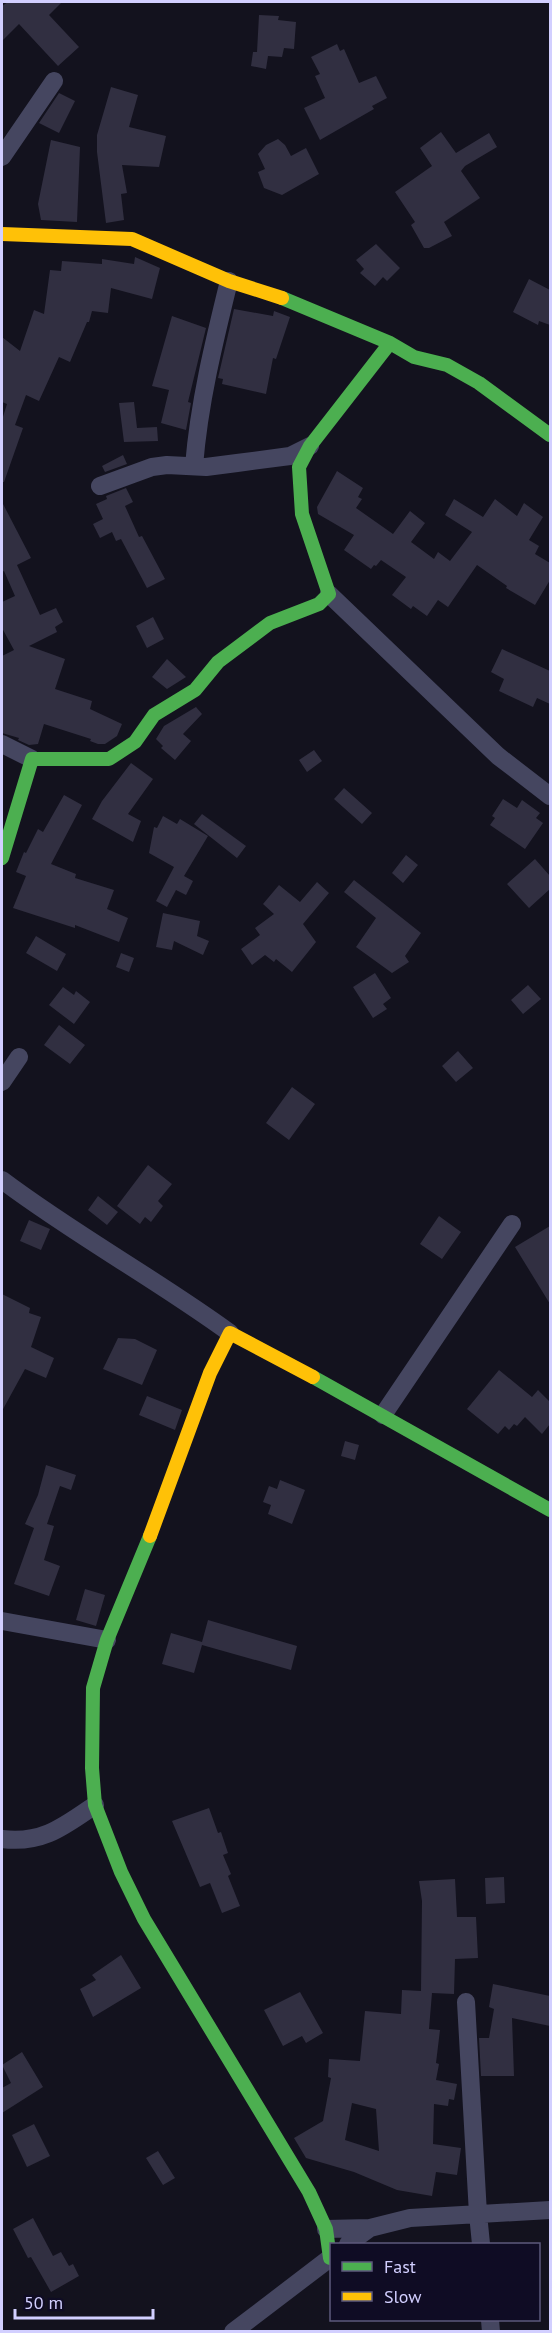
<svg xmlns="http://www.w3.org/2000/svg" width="552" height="2333" viewBox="0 0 552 2333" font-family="'PT Sans',sans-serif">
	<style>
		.building { fill: #312f41; fill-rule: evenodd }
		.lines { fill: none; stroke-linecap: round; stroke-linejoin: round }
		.street { stroke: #454660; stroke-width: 18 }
		.fast { stroke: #4caf50; stroke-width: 14 }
		.slow { stroke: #ffc107; stroke-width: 14 }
	</style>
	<rect width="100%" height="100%" fill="#13121e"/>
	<path class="building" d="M8,2H62L49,15L79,47L58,66L19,24L2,41V6Z
		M259,15L279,16L278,20L296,22L294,49L284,48L282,57L268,56L266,69L251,66L253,52H257Z
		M337,44L340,51L344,49L359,83L376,76L387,98L372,106L374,109L320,140L304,108L325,98L315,76L320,74L311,57Z
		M111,87L138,95L129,127L166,136L159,167L122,165L127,193L121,194L124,220L106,223L97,152V135Z
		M59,93L75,101L59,133L39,123Z
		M441,132L456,153L489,133L497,147L465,166L461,171L480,198L444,222L452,236L429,248H424L411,225L415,222L395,192L432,166L420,148Z
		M278,139L285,145L291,156L306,148L319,174L282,195L264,188L258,172L265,169L258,154L266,145Z
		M51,140L80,147L77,222L41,220L38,204Z
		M376,244L400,268L387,281L383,277L375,286L360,273L364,269L356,260Z
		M135,257L160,268L152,299L111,288L108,313L92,311L89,322H87L70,362L59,357L39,401L26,395L15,425L23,428L4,482H2V420L7,404L2,402V337L20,351L34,310L44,314L50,270L61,271L62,261L102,264V259L134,264Z
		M529,279L550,290V325L539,321L538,325L513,312Z
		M234,309L273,316L274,311L290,317L276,359L273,358L266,394L222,384L223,379L218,378Z
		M172,316L206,328L188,402L191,403L186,430L161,423L169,390L152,386Z
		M134,402L137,428L157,427L158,441L124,442L119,403Z
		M123,455L127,464L105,472L102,466Z
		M337,471L363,488L358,497L362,499L356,508L393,534L410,511L425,523L411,542L434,559L438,552L450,561L472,532L445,515L454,499L483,517L495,499L517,516L524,503L543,517L529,540L539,546L535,554L550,563V580L535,605L506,588L507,586L477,565L448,607L438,600L427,616L413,606L411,609L392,595L406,577L381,560L376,566L374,565L371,569L344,550L354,535L318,514L317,507Z
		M126,488L133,502L125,506L139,537L142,536L165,579L147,588L121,539L116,541L112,532L100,538L93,524L103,519L96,504L107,499L106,496Z
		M2,502L31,558L17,565L40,615L56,608L63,622L55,627L57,632L29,646L65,659L55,689L92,701L90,709L122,724L117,736L105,744H98L90,741L91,739L44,724L38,744L29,745L18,740L19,738L2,733V656L14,650L2,628V602L15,596L4,571L2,572Z
		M153,617L164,639L147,648L136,626Z
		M502,649L550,671V704L537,698L533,707L499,691L504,679L491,672Z
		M167,659L186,677L167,689L152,677Z
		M196,707L202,714L183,734L191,741L175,760L161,748L163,746L156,739L164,726Z
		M314,750L322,761L307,772L299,760Z
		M131,763L153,779L128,814L141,821L133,842L92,819L102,801Z
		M344,788L372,813L362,824L334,799Z
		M64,795L82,805L51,864L76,874L75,878L114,890L107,909L128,918L119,942L75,925V928L13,908L26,876L16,872L24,852L26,853L38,829L43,832Z
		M503,799L517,808L522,800L540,813L536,818L543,823L525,849L490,825L495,818L492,816Z
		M202,814L246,846L237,858L194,824Z
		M163,816L177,824L180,819L208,836L184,876L193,881L186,895L176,890L167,907L156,901L174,867L149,853L154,827L157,828Z
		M406,855L418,865L403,883L392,873Z
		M535,859L550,876V889L529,908L507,884Z
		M354,880L421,933L405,956L409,962L392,973L356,947L376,918L344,892Z
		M317,882L329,893L303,924L316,942L292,972L276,959L274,962L265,955L252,965L241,949L260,935L255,928L274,914L263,904L279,885L300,902Z
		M163,913L200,921L197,936L209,941L203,955L174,941L172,950L156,947Z
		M36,936L66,954L57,971L26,953Z
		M121,953L134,958L129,972L116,967Z
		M375,973L391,998L383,1004L387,1009L373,1018L353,987Z
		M528,985L541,999L523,1014L511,1000Z
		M63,987L74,995L76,991L90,1002L74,1024L49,1005Z
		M59,1025L85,1045L70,1064L44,1045Z
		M458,1051L473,1068L456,1082L442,1066Z
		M292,1087L315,1104L289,1140L266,1123Z
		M148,1165L172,1184L158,1201L163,1206L151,1222L145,1217L140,1224L117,1206Z
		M98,1196L118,1212L107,1225L88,1210Z
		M439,1216L461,1232L442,1259L420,1244Z
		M29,1220L50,1229L41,1250L20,1241Z
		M550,1226V1304L515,1247Z
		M2,1294L30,1308L29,1313L41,1317L31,1347L54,1358L46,1378L25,1369L2,1411Z
		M118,1338L135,1339L157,1350L142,1385L103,1369Z
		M499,1370L532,1397L538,1390L550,1402V1424L542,1434L525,1417L517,1426L514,1424L509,1430L505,1426L498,1434L467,1409Z
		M147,1396L182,1410L175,1430L139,1415Z
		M345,1441L359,1445L355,1460L341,1456Z
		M46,1465L76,1475L71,1490L60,1486L47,1524L54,1526L44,1560L60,1566L49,1596L14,1584L34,1528L25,1524L38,1495Z
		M280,1480L305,1490L292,1524L268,1514L271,1505L263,1502L269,1486L277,1489Z
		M85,1589L105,1595L96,1626L76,1620Z
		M208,1620L297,1646L291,1670L202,1645L194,1673L162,1664L171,1633L202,1642Z
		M209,1808L218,1833L221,1832L228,1853L223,1855L231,1874L228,1876L240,1906L222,1913L210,1883L200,1887L172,1821Z
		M504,1877L505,1903L486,1904L485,1878Z
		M455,1879L457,1917H476L478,1958L455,1959L454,1994L432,1993L429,2029L440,2030L436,2063L439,2064L436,2080L457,2084L454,2100L449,2099L448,2106L434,2104L433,2144L461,2148L457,2175L436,2172L432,2196L397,2190L354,2172L306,2158L294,2138L323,2121L331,2078L328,2077L329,2059L360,2061L365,2011L401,2014L402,1990L421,1991L422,1901L419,1881ZM352,2103L376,2109L379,2151L345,2140Z
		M121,1955L141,1988L93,2017L80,1989L96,1980L92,1975Z
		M493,1984L550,1996V2026L512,2018L514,2076H481L479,2038H489L494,2009L489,2007Z
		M300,1992L323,2033L306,2043L302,2036L283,2046L264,2010Z
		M22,2052L43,2087L2,2113V2088L11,2083L2,2065Z
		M34,2124L50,2156L27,2167L12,2135Z
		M158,2151L175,2178L163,2185L146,2158Z
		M33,2218L53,2256L61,2252L69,2266L73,2264L79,2276L51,2292L31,2257L28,2258L13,2229Z"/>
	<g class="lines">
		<path class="street" d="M2,157L54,81
			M194,466C199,403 214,342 229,281
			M100,486L152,467L167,465L206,467L237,463L290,456L310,446
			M329,594L498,756L550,796
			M2,744L32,759
			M2,1082L19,1057
			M2,1180C75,1235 156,1279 230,1333
			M383,1415L512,1224
			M2,1621L107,1640
			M2,1839C42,1844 63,1827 95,1805
			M466,2002L478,2214L481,2244
			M326,2229L370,2228
			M348,2244L370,2228L410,2218L550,2210
			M490,2320L491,2332
			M233,2332L330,2258"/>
		<path class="fast" d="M282,298L390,343L414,357L447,365L479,383L550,435
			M2,858L32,759H109L135,742L154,715L195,690L218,662L270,623L319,604L329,594L302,514L299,467L310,446L390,343
			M313,1377L550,1510
			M150,1536L107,1640L93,1688L92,1768L95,1805L121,1872L144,1919L309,2192L326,2229L330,2258"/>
		<path class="slow" d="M2,234L132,239L229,281L282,298
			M150,1536L210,1373L230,1333L313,1377"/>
	</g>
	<rect width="552" height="2333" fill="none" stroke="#d2cfff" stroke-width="6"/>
	<rect x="330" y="2243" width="210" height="78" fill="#0f0c24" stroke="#5d5a7c" stroke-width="1.5"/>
	<rect x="342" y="2262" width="30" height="9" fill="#4caf50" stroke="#5d5a7c" stroke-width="1.5"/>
	<text x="384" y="2273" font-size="18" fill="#d2cfff">Fast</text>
	<rect x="342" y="2292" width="30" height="9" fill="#ffc107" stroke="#5d5a7c" stroke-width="1.5"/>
	<text x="384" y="2303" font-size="18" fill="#d2cfff">Slow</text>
	<path d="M15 2309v9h138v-9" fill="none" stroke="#d2cfff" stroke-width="3"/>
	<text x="24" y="2309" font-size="18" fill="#d2cfff" stroke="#0f0c24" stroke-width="4.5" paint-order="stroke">50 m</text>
</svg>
